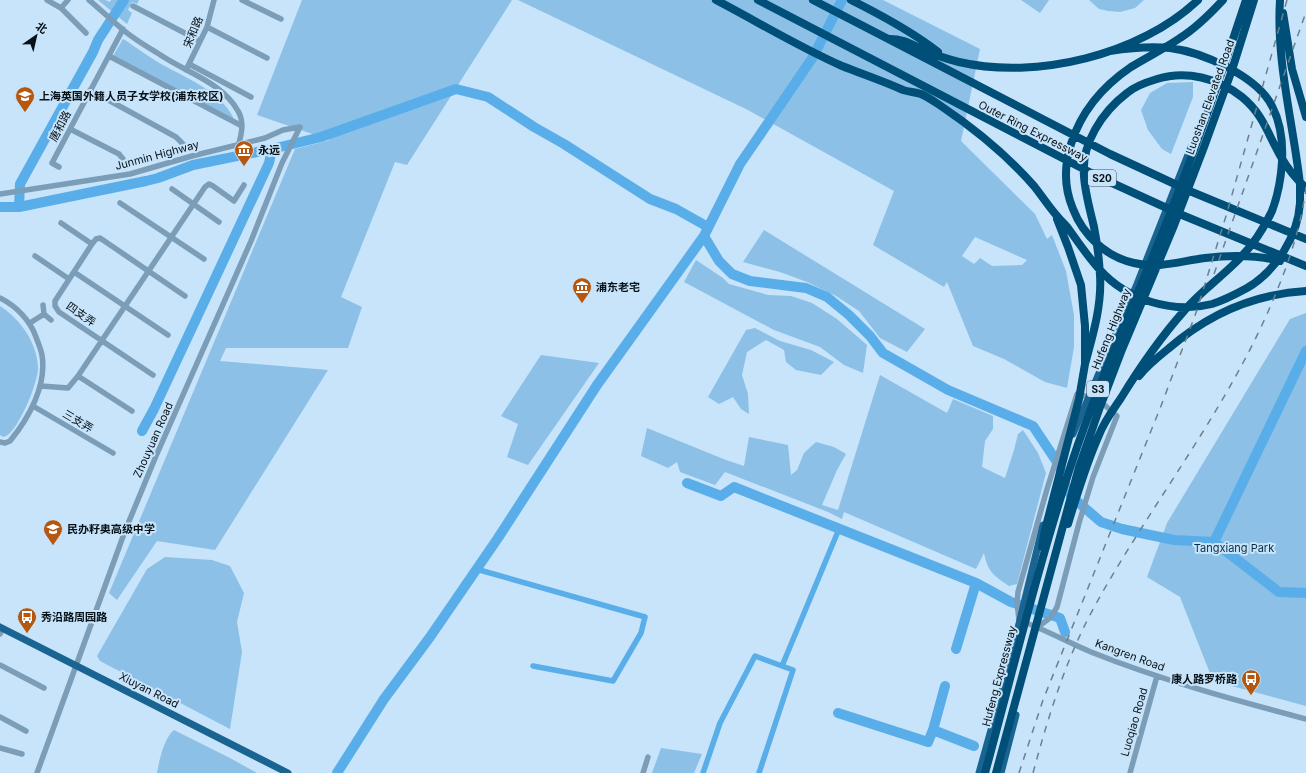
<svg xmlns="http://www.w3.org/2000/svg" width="1306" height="773" viewBox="0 0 1306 773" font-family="Inter,'Noto Sans SC',sans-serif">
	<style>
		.green { fill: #8cc0e7; fill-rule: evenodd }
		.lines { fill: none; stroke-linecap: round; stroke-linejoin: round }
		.canal { stroke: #59aee9; stroke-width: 5.5 }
		.river { stroke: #59aee9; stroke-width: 10 }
		.minor { stroke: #7b9db7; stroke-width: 5.5 }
		.major { stroke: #1a6492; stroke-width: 7 }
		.highway { stroke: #004f78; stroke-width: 8 }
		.rail { stroke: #6c808f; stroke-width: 1.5; stroke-dasharray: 7 7; stroke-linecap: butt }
		.labels { text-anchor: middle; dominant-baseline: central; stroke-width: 4; stroke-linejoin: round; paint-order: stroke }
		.shield { fill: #c7e4fa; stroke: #41505c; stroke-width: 1 }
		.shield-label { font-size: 10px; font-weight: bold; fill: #071118 }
		.street-label { font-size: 11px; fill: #071118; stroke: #c7e4fa }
		.poi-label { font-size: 11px; font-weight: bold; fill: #071118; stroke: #c7e4fa; text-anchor: start }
		.park-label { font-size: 11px; fill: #082e46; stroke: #c7e4fa }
	</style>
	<rect width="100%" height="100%" fill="#c7e4fa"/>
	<path class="green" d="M98,0H105L110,2L111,0H139L137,4L132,2L128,10L132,13L127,24Z
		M302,0H512L407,165L395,162L341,297L362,307L348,348H226L220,361L328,370L215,550L157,541L117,600L109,593L295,149L330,140L257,115Z
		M518,0H883L980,49L961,141L1035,214L1047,239L1052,235L1066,271L1074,315V347L1067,388L1045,382L1004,359L973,346L947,282L944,287L873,245L894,191L748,110ZM975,237L1027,260L1022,265L992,266L980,258L974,264L962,256Z
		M1021,0H1049L1040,13Z
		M1089,0H1144L1135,8L1120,12L1108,11L1099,9Z
		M123,39L125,40C135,47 145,54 156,61C182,77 220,89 234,119L113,56Z
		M1193,82V97L1171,154L1162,149L1148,130L1141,110L1150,93L1167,83Z
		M764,230L925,329L907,352L880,338L859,311L836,296L807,282L780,272L743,262Z
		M696,260L723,278L729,284L768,295L791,296L812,303L837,319L867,345L863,373L844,365L820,347L774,330L684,282Z
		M0,306C20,319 37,342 38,367C39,381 18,431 6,436C3,438 2,436 0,435Z
		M1306,313V706L1213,681L1180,597L1147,577L1167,523L1290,319Z
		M755,328L780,341L811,350L834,362L821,375L796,370L786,362L784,350L766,340L747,352L742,375L748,394L749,414L741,409L733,397L719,404L708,397L746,330Z
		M541,355L599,363L528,465L507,457L518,424L501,416Z
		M880,375L947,413L953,399L993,416V429L985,441L982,467L1005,478L1014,450L1018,434L1023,430L1038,453L1046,473L1017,584L1009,586C993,575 988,572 984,553L976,569L844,512L842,519L828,512L725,472L715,485L680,472L677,462L668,468L641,456L647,428L726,460L744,466L749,437L788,445L791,475L797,470L804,453L816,442L834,447L846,454L837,470L822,505L838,510Z
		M165,557L212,560L230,566L244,593L237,622L242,652L230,729L100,661L97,656L147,569Z
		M174,730L230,758L257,773H157C159,761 164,738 174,730Z
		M661,748L702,754L694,773H652Z"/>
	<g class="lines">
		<path class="canal" d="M476,569L645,617L641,633L613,681L533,666
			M703,773L720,723L755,656L782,666L839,529
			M759,773L793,670L782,666"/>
		<path class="river" d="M0,207H19L146,181L158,178L193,165L272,149L321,137L456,89L488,97L534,127L564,144L650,199L676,209L708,227
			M19,207L20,184L93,52L98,40L124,0
			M704,236L719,261L732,274L750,281L806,288L827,297L849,315L870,336L883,353L948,390L1033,426L1059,465L1066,487L1072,497L1101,522L1122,529L1174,540L1214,542L1279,592L1306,593
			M142,431L154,409L269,163L272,149
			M687,483L721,496L734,487L976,583L1011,602L1060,618L1065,632
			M1214,542L1306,351
			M956,649L976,583
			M838,713L928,742L933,730L974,746
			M933,730L945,686
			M337,773L384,699L430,637L498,538L597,385L704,236L740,164L813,57L842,0"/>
		<path class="minor" d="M47,0L61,8L86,33
			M89,0C100,9 110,19 121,28C132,38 146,46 159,54C185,72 222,82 238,111C244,121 242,132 239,143
			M242,0L281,19
			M133,6L200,41
			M61,8L68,0
			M207,27L267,58
			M109,56L242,126
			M189,64L251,97
			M186,70L207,27L214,0
			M90,90L176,137L184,145
			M70,129L119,154L123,159
			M59,167L52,163L123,29
			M172,189L219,222
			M0,194L130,174L192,156L265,138L283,130L300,127
			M120,203L204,259
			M61,223L92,244
			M35,256L69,279
			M74,272L168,335
			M0,298C16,306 30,320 36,337C38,343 41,349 42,355C47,385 29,418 10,441L5,443L0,442
			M43,305L44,314L51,320
			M30,323L44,314
			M153,375L59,312L55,306V301L92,244L96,239L100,238L185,296
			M78,376L132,411
			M41,386L68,388L78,376L205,187L209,184L213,186L234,201L244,185
			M1092,398L1077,394L1047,489L1018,592L1017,603L1019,620C1044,629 1067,642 1091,652C1161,680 1234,700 1306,719
			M33,406L113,453
			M1038,627L1051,617L1057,607L1079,523L1093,477L1117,416L1100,401
			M0,634L3,628
			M0,665L44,688
			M0,717L26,731
			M0,748L22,754
			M37,773L125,531L156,456L251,241L282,163L300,127
			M643,773L648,757
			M1130,773L1157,676"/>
		<path class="major" d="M1073,434L1137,284L1191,147
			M0,627L288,773
			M979,773L1008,669L1043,525
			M1001,773L1016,715"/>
		<path class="highway" d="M716,0C758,22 799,47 842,66C862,74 883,81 903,90C909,92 915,92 921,94C928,97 935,102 941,106C975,129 1007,155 1034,186C1042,196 1049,207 1057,216C1060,220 1064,223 1068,228C1078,242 1088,257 1100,270C1127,300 1173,314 1212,304C1225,300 1236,294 1247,288C1276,271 1298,236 1300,203C1300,196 1300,190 1300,184C1293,122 1276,62 1280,0
			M758,0L1099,177L1182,215L1306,266
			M813,0L1110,154L1192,192L1306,239
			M851,0C879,14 914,33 938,52
			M1223,0C1210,14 1196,28 1180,38C1164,49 1147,57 1131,67C1103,86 1081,112 1071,144C1064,166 1064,188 1073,209C1083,235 1106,257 1134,263C1158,269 1181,261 1205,258C1230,255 1256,255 1280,261
			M1283,13L1292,69L1306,117
			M890,39C904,39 912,45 924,50C935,55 947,59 959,62C1036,80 1140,55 1198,0
			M1085,364C1093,335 1102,305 1100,275C1099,258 1097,242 1094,227C1090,210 1085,193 1084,176C1081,144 1102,112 1127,93C1135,86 1147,82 1157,79C1186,70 1218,78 1242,97C1264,115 1268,135 1281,157C1288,169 1296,179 1306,188
			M1139,376C1147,366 1158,357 1168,349C1207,315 1254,294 1306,291
			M1068,524C1077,494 1086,464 1099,435C1104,422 1113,410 1121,398C1140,367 1160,338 1184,311C1200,292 1218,280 1235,263C1251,248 1263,230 1272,211C1278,195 1281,178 1282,162C1283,143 1281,123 1272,106C1257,76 1202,52 1170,48C1150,46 1129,48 1110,51
			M1042,547L1045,530L1079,399L1085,364V326L1081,285L1068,247L1057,219
			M985,773C1013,670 1038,566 1071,465C1098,383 1134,304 1166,224C1195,150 1221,76 1246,0
			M996,773L1079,467L1100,407L1121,352L1173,228L1204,147L1232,70L1254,0"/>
		<path class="rail" d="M1214,274L1306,12
			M1019,773L1043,700L1161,406L1197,310L1226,216L1287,0
			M1033,773C1049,714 1067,655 1097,602C1155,498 1231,404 1276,293C1290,259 1302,223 1306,186"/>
	</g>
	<defs>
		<symbol id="school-pin" viewBox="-11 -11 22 30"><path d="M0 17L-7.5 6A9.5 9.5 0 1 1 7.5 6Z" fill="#b6570f" stroke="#c7e4fa"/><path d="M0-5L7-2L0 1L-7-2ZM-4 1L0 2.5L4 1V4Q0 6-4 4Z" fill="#fff"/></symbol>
		<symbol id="museum-pin" viewBox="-11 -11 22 30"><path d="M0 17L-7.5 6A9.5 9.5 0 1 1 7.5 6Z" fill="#b6570f" stroke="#c7e4fa"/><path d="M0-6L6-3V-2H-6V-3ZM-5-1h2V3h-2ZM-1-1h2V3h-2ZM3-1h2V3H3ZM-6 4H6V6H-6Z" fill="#fff"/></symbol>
		<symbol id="bus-pin" viewBox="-11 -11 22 30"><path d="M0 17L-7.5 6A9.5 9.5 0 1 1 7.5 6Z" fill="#b6570f" stroke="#c7e4fa"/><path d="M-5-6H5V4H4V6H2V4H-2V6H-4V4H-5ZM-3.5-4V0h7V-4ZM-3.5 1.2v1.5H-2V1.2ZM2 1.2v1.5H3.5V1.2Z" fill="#fff"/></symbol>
	</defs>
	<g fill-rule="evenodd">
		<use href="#school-pin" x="14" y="85" width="22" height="30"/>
		<use href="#museum-pin" x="233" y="139" width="22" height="30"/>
		<use href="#museum-pin" x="571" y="276" width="22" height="30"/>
		<use href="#school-pin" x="42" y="518" width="22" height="30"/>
		<use href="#bus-pin" x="16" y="606" width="22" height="30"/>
		<use href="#bus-pin" x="1240" y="668" width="22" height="30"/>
	</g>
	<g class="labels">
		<g class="shield">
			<rect x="1088" y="170" width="28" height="16" rx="3"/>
			<rect x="1087" y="381" width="22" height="16" rx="3"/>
		</g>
		<g class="shield-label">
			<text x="1102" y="178">S20</text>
			<text x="1098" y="389">S3</text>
		</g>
		<g class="street-label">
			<text transform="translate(193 32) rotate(-67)">宋和路</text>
			<text transform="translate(1210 97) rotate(-70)">Luoshan Elevated Road</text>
			<text transform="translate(60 126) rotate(-62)">唐和路</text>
			<text transform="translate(1033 131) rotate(27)">Outer Ring Expressway</text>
			<text transform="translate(157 155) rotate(-15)">Junmin Highway</text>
			<text transform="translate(81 314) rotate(35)">四支弄</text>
			<text transform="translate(1111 329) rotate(-68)">Hufeng Highway</text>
			<text transform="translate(78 421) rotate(31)">三支弄</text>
			<text transform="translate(153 440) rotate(-66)">Zhouyuan Road</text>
			<text transform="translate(1130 655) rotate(20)">Kangren Road</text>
			<text transform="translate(999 676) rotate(-75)">Hufeng Expressway</text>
			<text transform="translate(149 690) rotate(27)">Xiuyan Road</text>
			<text transform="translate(1134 722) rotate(-74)">Luoqiao Road</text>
		</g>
		<g class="poi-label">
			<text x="39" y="96">上海英国外籍人员子女学校(浦东校区)</text>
			<text x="258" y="150">永远</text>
			<text x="596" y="287">浦东老宅</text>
			<text x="67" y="529">民办籽奥高级中学</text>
			<text x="41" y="617">秀沿路周园路</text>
			<text x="1237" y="679" text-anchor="end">康人路罗桥路</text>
		</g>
		<g class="park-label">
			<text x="1234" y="548">Tangxiang Park</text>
		</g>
	</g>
	<g transform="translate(36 36) rotate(34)" stroke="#c7e4fa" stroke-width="3" paint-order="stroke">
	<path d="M0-3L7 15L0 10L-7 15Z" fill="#071118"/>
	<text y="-6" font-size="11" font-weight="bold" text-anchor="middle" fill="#071118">北</text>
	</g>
</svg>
